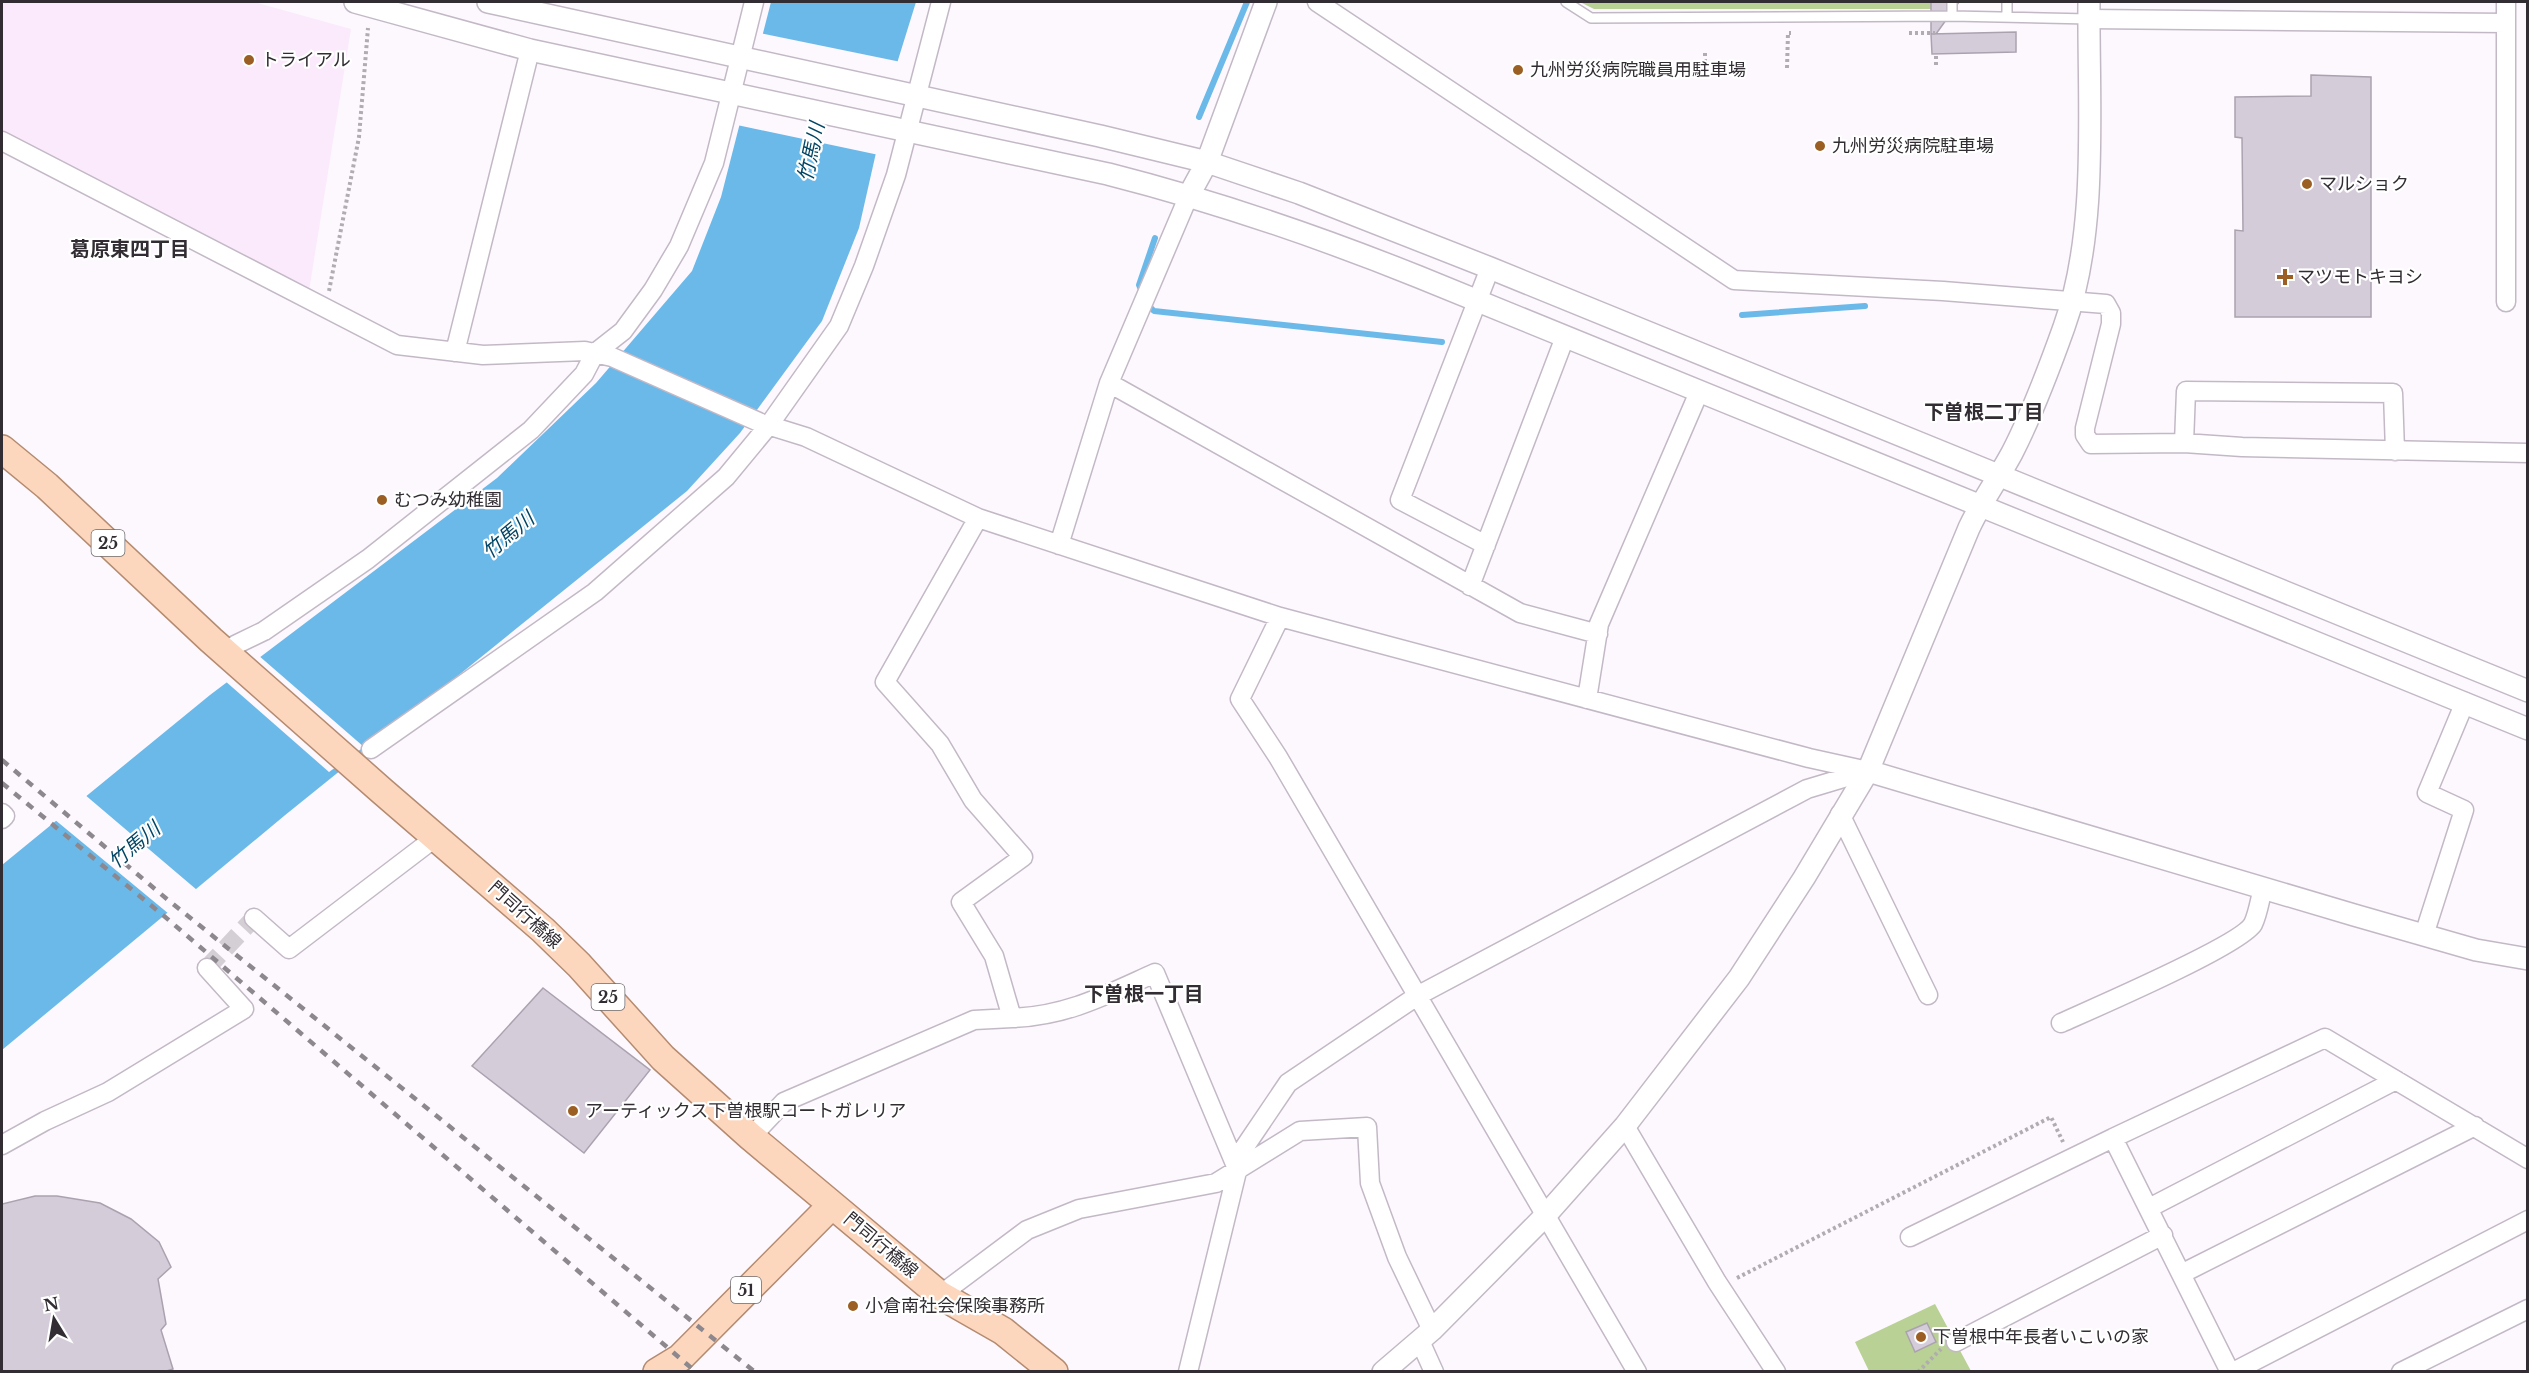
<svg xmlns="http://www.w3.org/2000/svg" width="2529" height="1373" viewBox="0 0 2529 1373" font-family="'Libre Baskerville','Noto Sans JP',serif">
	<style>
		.commercial { fill: #fbeafb }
		.green { fill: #b9d194 }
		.water { fill: #6bb9e9 }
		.pier { fill: #fdf8fe }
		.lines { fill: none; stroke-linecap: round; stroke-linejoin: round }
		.stream { stroke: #6bb9e9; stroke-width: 6 }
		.building { fill: #d5ccda; stroke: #aba2b0; stroke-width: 1.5 }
		.minor-tunnel { stroke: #d4cfd5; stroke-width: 18; stroke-dasharray: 18 9; stroke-linecap: butt }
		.service-casing { stroke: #c3b9c6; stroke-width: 12 }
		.minor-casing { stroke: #c3b9c6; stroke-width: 21 }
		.tertiary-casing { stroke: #c3b9c6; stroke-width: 24 }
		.primary-casing { stroke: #b48b70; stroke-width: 30 }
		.path { stroke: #b0acb1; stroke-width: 4; stroke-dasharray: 3 3; stroke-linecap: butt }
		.service { stroke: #fff; stroke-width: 9 }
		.minor { stroke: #fff; stroke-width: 18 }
		.tertiary { stroke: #fff; stroke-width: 21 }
		.primary { stroke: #fcd7be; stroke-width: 27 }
		.rail { stroke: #8c888d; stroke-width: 4.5; stroke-dasharray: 8 8; stroke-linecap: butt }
		.poi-dot { fill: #9c5f23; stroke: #fff; stroke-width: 2 }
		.labels { text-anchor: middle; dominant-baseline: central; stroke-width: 4.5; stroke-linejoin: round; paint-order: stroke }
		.shield { fill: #fff; stroke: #6f6c70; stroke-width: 1.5 }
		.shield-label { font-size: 16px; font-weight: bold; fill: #312d32 }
		.poi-label { font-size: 18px; fill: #312d32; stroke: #fff; text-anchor: start }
		.street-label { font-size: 18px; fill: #312d32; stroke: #fff }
		.water-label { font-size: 20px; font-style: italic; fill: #024564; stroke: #fff }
		.neighbourhood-label { font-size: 20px; font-weight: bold; fill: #312d32; stroke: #fff }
	</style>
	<rect width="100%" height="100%" fill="#fdf8fe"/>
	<path class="commercial" d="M2,2H254L351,29L309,291L2,132Z"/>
	<path class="green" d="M1580,2H1931V9H1594Z
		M1935,1304L1971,1371H1869L1855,1342Z"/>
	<path class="water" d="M771,2H916L894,73L859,228L822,321L740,433L687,491L284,816L2,1050V865L210,695L497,478L596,383L692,271L721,197Z"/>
	<path class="pier" d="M760,33L901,62L879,155L737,125Z
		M258,655L364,747L329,772L224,680Z
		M84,794L197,890L169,914L54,819Z"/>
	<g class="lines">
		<path class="stream" d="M1199,117L1247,2
			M1155,238L1139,285L1148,305L1154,311L1442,342
			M1742,315L1865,306"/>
	</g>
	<path class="building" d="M1931,2H1959L1936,34H1931Z
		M2016,32V52L1932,54L1931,34Z
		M2311,75L2371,77V317H2235V230L2243,231L2242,138L2235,137V97L2311,96Z
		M543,988L650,1070L584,1153L472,1066Z
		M35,1196H57L100,1203L131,1219L159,1242L171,1267L158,1279L166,1324L161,1330L173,1369L163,1372H2V1204Z
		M1927,1323L1936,1342L1915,1352L1906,1332Z"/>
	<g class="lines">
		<path class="minor-tunnel" d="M207,968L254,918"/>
		<defs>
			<path id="service" d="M1566,2L1591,18L1952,16L2089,19
				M1952,16V2
				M2007,16V2"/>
			<path id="minor" d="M1317,2L1734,280L1943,291L2106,304L2111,313V324L2085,428V435L2091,444L2184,443L2242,447L2528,453
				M2089,19L2506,23
				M2,141L397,345L483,355L585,351L612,357L761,423L806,437L978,518L1280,617L1809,758L1868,771
				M2506,302V2
				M455,352L530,50
				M1109,383L1520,613L1598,634
				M2184,443L2186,391L2393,393L2395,451
				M1059,545L1109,383L1189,195
				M1486,545L1400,500L1490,268
				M1470,586L1565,337
				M1280,617L1240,699L1278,757L1637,1372
				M235,645L264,631L368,559L531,430L584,374L595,353L623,331L653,290L679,246L714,163L754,2
				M1587,699L1599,624L1699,392
				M371,749L595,592L726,477L769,425L839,326L864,266L896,175L941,2
				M2,813L5,816L2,819
				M1840,814L1928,995
				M254,918L289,949L436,837
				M2424,935L2464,810L2427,793L2465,702
				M1012,1018C1067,1016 1106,995 1155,973L1238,1171
				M2061,1023C2092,1009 2241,945 2253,924C2258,914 2260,899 2263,888
				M1625,1126L1717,1282L1776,1372
				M751,1137L784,1102L974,1020L1012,1018L994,956L961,902L1023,857L973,800L940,744L885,682L978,518
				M2,1145L45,1121L108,1092L244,1009L207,968
				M2149,1208L2396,1080
				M1910,1237L2113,1138
				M2183,1273L2475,1126
				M940,1295L1027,1230L1079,1209L1216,1183L1300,1131L1367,1127L1370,1183L1397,1257L1432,1330
				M1420,1341L1434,1372
				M1956,1342L2163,1235
				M1188,1372L1242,1151L1288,1083L1417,996L1807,789L1867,771
				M2230,1372L2113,1138L2325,1038L2528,1159
				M2233,1372L2528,1220
				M2401,1372L2528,1309"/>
			<path id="tertiary" d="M355,2L530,50L1108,174C1214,201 1317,236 1419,277L2528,729
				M488,2L1100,136L1207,162L1299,193L1490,268L2528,691
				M1189,195L1207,162L1266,2
				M1868,771L2354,915L2476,950L2528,959
				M1383,1372L1432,1330L1545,1216L1625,1126L1739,978L1804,878L1868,771L1969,528C1981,502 1998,479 2012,453C2032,414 2049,369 2064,327C2099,230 2088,104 2089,2"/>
			<path id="primary" d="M2,449L47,486L211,640L382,791L543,930L579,965L663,1058L751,1137L940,1295L1003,1331L1054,1372
				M657,1372L680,1358L832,1205"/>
		</defs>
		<use href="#service" class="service-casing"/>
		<use href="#minor" class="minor-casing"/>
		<use href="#tertiary" class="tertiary-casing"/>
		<use href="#primary" class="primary-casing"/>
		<path class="path" d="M1909,33H1935
			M1936,56V68
			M1705,68V53
			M1787,68L1788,33H1791
			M329,291L359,137L368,28
			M1737,1278L2051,1117L2063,1142
			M1918,1372L1941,1349"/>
		<use href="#service" class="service"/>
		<use href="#minor" class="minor"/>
		<use href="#tertiary" class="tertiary"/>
		<use href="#primary" class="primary"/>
		<path class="rail" d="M2,760L168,900L755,1372
			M2,783L164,916L696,1372"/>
	</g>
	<g class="poi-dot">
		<circle cx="249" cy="60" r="6"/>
		<circle cx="1518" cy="70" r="6"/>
		<circle cx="1820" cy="146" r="6"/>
		<circle cx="2307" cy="184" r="6"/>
		<path d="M2282 268h6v6h6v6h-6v6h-6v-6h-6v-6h6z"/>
		<circle cx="382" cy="500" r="6"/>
		<circle cx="573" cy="1111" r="6"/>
		<circle cx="853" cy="1306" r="6"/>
		<circle cx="1921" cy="1337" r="6"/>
	</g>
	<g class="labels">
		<g class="shield">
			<rect x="91.5" y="530" width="33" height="26" rx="4.5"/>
			<rect x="591.5" y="984" width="33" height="26" rx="4.5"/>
			<rect x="731" y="1277" width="30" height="26" rx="4.5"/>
		</g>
		<g class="shield-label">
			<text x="108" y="543">25</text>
			<text x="608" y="997">25</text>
			<text x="746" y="1290">51</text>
		</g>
		<g class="poi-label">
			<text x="261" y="60">トライアル</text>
			<text x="1530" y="70">九州労災病院職員用駐車場</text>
			<text x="1832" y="146">九州労災病院駐車場</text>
			<text x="2319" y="184">マルショク</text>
			<text x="2297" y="277">マツモトキヨシ</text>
			<text x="394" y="500">むつみ幼稚園</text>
			<text x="585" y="1111">アーティックス下曽根駅コートガレリア</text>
			<text x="865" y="1306">小倉南社会保険事務所</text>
			<text x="1933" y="1337">下曽根中年長者いこいの家</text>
		</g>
		<g class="street-label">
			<text transform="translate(525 915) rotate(42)">門司行橋線</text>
			<text transform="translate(881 1245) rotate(40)">門司行橋線</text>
		</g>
		<g class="water-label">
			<text transform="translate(811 152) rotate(-78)">竹馬川</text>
			<text transform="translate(508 535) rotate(-40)">竹馬川</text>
			<text transform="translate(134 845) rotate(-40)">竹馬川</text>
		</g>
		<g class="neighbourhood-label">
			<text x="130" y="249">葛原東四丁目</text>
			<text x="1984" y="412">下曽根二丁目</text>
			<text x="1144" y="994">下曽根一丁目</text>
		</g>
	</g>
	<rect width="2529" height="1373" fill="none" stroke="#312d32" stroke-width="6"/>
	<g transform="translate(54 1319) rotate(349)" stroke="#ffffff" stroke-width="4.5" paint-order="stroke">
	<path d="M0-4.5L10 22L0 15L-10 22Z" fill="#312d32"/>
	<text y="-9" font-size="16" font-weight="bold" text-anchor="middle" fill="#312d32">N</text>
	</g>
</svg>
